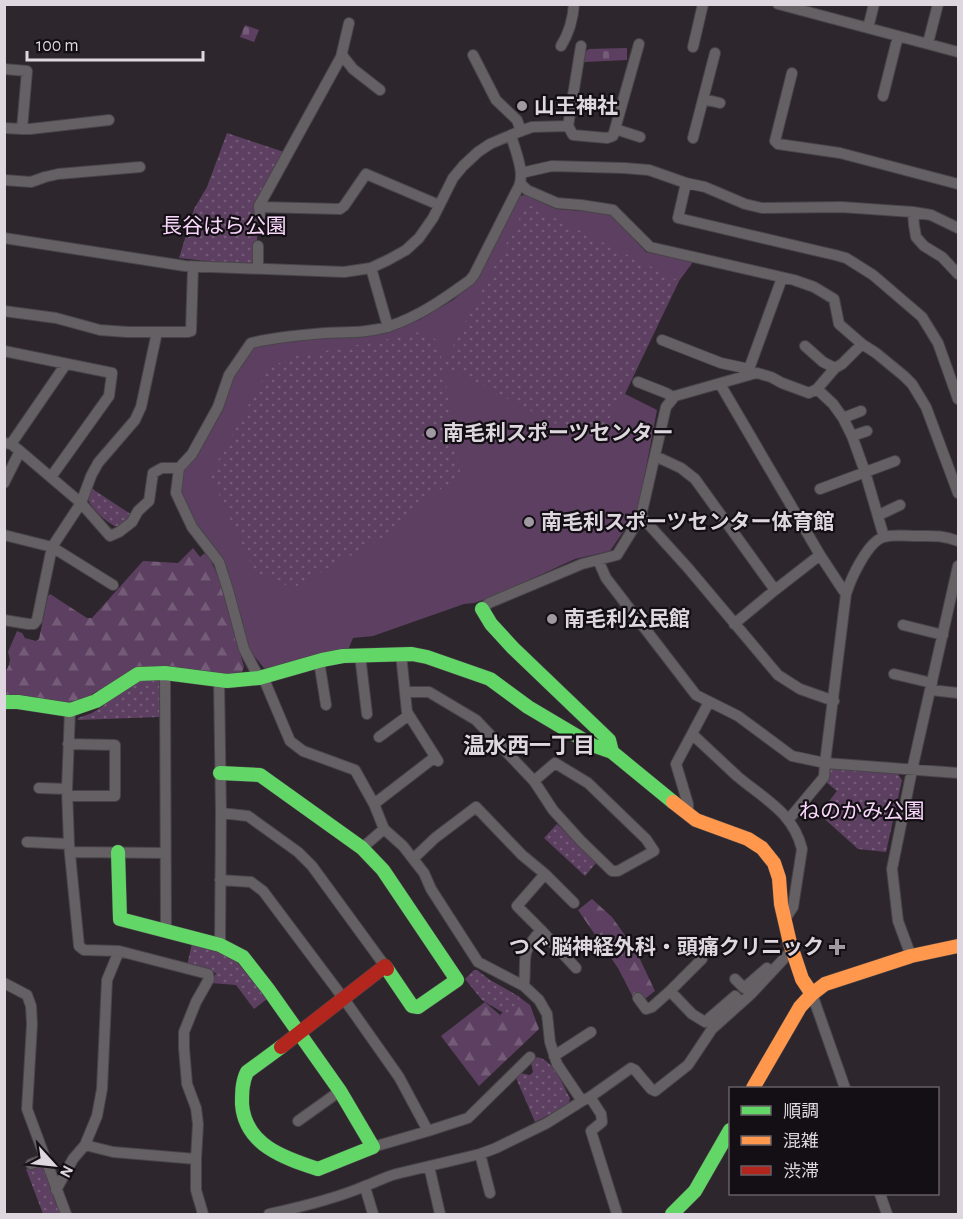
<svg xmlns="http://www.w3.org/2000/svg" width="963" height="1219" viewBox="0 0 963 1219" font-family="'Alegreya Sans','Noto Sans JP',sans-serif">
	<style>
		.grass { fill: #5d4061 }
		.forest { fill: url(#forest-firs) }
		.cemetery { fill: url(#cemetery-stones) }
		.park { fill: url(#park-dots) }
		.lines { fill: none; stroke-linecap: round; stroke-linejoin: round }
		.street-casing { stroke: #494449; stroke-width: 12 }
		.fast-casing { stroke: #494449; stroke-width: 15 }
		.slow-casing { stroke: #494449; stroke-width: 15 }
		.jam-casing { stroke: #494449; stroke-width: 15 }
		.street { stroke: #646064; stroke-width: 10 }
		.fast { stroke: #63d668; stroke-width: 14 }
		.slow { stroke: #ff974d; stroke-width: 14 }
		.jam { stroke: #b3261e; stroke-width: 14 }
		.poi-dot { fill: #a099a1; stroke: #140f14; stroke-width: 2 }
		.labels { text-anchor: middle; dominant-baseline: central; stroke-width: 4.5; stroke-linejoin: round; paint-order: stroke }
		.poi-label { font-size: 21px; font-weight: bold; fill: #ded7df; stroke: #140f14; text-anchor: start }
		.park-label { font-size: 21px; fill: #f7d6fa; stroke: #140f14 }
		.neighbourhood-label { font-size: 22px; font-weight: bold; fill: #ded7df; stroke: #140f14 }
	</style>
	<defs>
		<pattern id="forest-firs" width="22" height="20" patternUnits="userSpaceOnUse" patternTransform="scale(1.5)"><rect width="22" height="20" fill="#5d4061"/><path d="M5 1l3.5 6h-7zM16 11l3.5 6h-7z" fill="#745b77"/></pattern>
		<pattern id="cemetery-stones" width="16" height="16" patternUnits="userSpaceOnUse" patternTransform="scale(1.5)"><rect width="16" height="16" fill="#5d4061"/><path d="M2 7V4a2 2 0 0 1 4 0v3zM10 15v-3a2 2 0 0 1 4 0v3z" fill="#745b77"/></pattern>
		<pattern id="park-dots" width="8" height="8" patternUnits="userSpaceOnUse" patternTransform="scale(1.5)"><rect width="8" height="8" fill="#5d4061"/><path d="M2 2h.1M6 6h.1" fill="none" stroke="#745b77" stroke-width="1.8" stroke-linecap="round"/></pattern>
	</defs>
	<rect width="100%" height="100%" fill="#2d272d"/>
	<path class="grass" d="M526,195L556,209L610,213L646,252L693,262L679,281L625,394L657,410L638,510L610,551L575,559L492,597L474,603L464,604L373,636L353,638L348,650L268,670L264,668L246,646L222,562L194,524L182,495L180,482L182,470L197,456L223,410L233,378L252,349L259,345L293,339L384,333L419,320L453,300L477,278L518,196Z"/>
	<path class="forest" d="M193,548L200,557L205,553L210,559L219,578L244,667L242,672L232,675L141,669L103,693L97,691C92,694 86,699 80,701C66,707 24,694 5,695L4,675L9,665L10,659L8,652L17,631L22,633L25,638L36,641L39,639L48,596L50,594L87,618H92L143,561L178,563Z
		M592,899L612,917L636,951L655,991L637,1005L618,968L578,910Z
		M519,997L530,1005L539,1029L479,1086L441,1036L485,1002L500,1015Z"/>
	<path class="cemetery" d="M245,25L259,30L254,42L240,37Z
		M627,48V60L584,62L585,52L589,49Z"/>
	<path class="park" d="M227,133L284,152L258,217L256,264H236L179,258L194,209L207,187Z
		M527,204L679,281L596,445L443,365L460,471L456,480L414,505L411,517L402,521V524L398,529L293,588L255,572L210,475L269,368L292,357L410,335L422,331C442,339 438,347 443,365Z
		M91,488L132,515L121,528C110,527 90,508 87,497Z
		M157,677L161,682L160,717H159L78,720V718L92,713L100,708L133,682Z
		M832,768L897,773L902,780L886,852L858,849L819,814L837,791L826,782L828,772Z
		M557,824L597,862L585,876L544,838Z
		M192,943L234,958L267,999L254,1009L236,985L211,983L216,973L187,966Z
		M474,970H477L490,980L520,997L510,1017L482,1000L465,979Z
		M537,1057C555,1061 562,1084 570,1098L569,1103L566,1106L535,1122L516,1078L520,1073L530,1075L533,1072L531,1063Z
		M43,1164L62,1214H43L26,1169Z"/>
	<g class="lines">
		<defs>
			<path id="street" d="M778,4L958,52
				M868,28L874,4
				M928,43L938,4
				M561,46C569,33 573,20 574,4
				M693,47L703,4
				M342,55L353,69L380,90
				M4,69L27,71L22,129L4,128
				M792,73L775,141L778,144L840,153L958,184
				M883,96L898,36
				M703,99L720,103
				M568,126L581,46
				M22,129H30L109,120
				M615,129L640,137
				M521,131L532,127L568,126L573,135L607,138L613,136L639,44
				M693,138L715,53
				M521,173L552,166L624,168L649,170L686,183L705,187L745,204L762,208L841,207L913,212L931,215L958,228
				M4,180L31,182L45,177L58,174L140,167
				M686,183L678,218L682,219L835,255L846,258L873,275L922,317L938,343L958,399
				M521,184L527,190L557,203L581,205L613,210L650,247L794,280L814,287L834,299L839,324L862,344L876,353L904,376L912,384L926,407L958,493
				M259,207L340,209L344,206L366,174L439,205
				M913,212L914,225L916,237L924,246L942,257L958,274
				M260,216L259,206L341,57L349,23
				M4,238L185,266L344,272L371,268L388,260L406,250L419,238L433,218L453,178L463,166L478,152L490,144L511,135
				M258,246V269
				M371,268L388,327
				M4,311L56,318L100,330L127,332H188L191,331L193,267
				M157,332L141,407L135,420L98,463L91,476L81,503L110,536L119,532L132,522L138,511L149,501L153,473L162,468H179
				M662,340L721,363L749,369
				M805,346L823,362L835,368
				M4,351L112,373L109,396L51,477
				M749,375L757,373L771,377L782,383L809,393L817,389L833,404L843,418L852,436L865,472L884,537
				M638,382L666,393L673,397
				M720,384L820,555L841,587L846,594
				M817,389L835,368L842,364L862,344
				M843,418L861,411
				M852,436L867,431
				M4,443L11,444L20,451L81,503L52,547L4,535
				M11,444L66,364
				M655,456L681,468L695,479L775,590
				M4,483L20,451
				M820,489L895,461
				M879,515L900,505
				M641,516L688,568L778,675L800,689L834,701
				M958,541C942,535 934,536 917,536C908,536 893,534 884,537C868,541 851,578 846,594L825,763L958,773
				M598,560L606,578L696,695L738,716L792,756L825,763L824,777L789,819
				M482,609L489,603L582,564L617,555L641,516L666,407L675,396L749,375V369L782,278
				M4,620L28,624H34L37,620L52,547L113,585
				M734,624L775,590L820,555
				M903,625L943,635
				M401,654L407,712L438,761
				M360,655L367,714
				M319,661L326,705
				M165,673L166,932
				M894,674L932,683
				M263,677L290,741L303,751L355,770L374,804L384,829L403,846L424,873L431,889L478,962L524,986L539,1000L547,1014L550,1042L557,1064L582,1101L547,1123L496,1148L480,1154L396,1174C385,1177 376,1182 365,1186C335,1199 301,1207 269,1214
				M259,678L244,649L228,590L219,562L192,527L176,493L179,468L192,454L218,407L229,375L251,343C275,337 299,335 325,333C346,332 369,333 390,326C420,316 445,298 470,280L474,275L517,190C527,175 515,151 511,135L521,131L517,120L496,100L473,55
				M219,680L221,813L220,945
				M931,690L958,693
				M405,692H429L476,720L534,781L553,810L581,841L612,871H618L654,851L646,839L588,783L555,763L534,781
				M70,710L67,789L69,844L79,946L84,950L119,951L208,974L209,979L196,1002L184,1032V1048L187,1084L196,1108L198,1124L196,1159V1190L203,1214
				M692,734C707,748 722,762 737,776C764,799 793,812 802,849L793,907L785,919
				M379,737L409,715
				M39,788L67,789
				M68,796H115V745L68,744
				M374,804L435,757
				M221,813L248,816L298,852L312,866L385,966
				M688,814V804L676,764L709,702
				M27,842L69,844
				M362,848L384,829
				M70,852L165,853
				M413,859L435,838L476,807L522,855L545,874L574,903
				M545,874L517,906L541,930L576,968
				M220,880L251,882L263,891L344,999L399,1077L428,1131L373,1147
				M911,956L898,921L892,869L912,770L958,566
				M735,979L744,988L767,968
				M4,983L27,995L31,1006L32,1024L27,1109L66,1214
				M524,986C527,956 519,955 541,930
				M670,991L702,959
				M812,994L845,1088
				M638,998L646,1009L652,1007L670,991L692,1014L705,1022L735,996L741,1002
				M554,1056L591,1032
				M590,1097L601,1114L602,1122L591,1131L617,1214
				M582,1101L590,1097L631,1068L635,1070L651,1089L655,1091L688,1065L712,1029L751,994L792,950
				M298,1121L340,1091
				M428,1131L468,1118L530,1057
				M85,1145L113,1152L196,1159
				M480,1154L490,1193
				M31,1164L46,1159
				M429,1166L440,1214
				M365,1187L373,1214
				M56,1190L73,1159L85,1145L97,1116L102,1089L107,980L119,951
				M880,1194L887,1214"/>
			<path id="fast" d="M482,609L491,624L513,648L609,740L612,752
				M4,702H18L70,710L96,701L138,674L165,673L227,681L259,678L322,660L343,656L412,654L427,657L490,679L528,707L592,745L612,752L673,802
				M220,773L260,775L362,848L383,870L457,980L418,1007L412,1006L387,969
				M118,852L120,919L220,945L243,957L268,989L340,1091L373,1147L318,1169C284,1158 245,1145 242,1104C242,1093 242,1082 247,1072L281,1047
				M672,1214L695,1191L730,1130"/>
			<path id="slow" d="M673,802L696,820L748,839L762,848L774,863L779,878L781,904L790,943L802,979L812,994
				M753,1088L800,1007L812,994L825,984L911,956L958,946"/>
			<path id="jam" d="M281,1047L385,966L387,969"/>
		</defs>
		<use href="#street" class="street-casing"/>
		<use href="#fast" class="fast-casing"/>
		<use href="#slow" class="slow-casing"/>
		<use href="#jam" class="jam-casing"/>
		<use href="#street" class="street"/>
		<use href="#fast" class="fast"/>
		<use href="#slow" class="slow"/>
		<use href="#jam" class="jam"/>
	</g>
	<g class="poi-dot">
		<circle cx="522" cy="106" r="6"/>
		<circle cx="431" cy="433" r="6"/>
		<circle cx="529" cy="522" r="6"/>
		<circle cx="552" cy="619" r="6"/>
		<path d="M834 938h6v6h6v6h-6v6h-6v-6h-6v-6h6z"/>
	</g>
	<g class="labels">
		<g class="poi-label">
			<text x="534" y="106">山王神社</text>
			<text x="443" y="433">南毛利スポーツセンター</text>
			<text x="541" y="522">南毛利スポーツセンター体育館</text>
			<text x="564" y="619">南毛利公民館</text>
			<text x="824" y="947" text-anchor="end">つぐ脳神経外科・頭痛クリニック</text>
		</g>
		<g class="park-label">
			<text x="224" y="226">長谷はら公園</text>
			<text x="862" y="811">ねのかみ公園</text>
		</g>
		<g class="neighbourhood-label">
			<text x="529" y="746">温水西一丁目</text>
		</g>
	</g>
	<rect width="963" height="1219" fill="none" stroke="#ded7df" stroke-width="12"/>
	<rect x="729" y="1087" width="210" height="108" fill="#140f14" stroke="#655f65" stroke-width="1.5"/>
	<rect x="741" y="1106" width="30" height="9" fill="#63d668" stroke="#655f65" stroke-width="1.5"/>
	<text x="783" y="1117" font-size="18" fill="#ded7df">順調</text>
	<rect x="741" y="1136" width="30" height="9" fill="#ff974d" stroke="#655f65" stroke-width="1.5"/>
	<text x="783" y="1147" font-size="18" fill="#ded7df">混雑</text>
	<rect x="741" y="1166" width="30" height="9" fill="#b3261e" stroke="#655f65" stroke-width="1.5"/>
	<text x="783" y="1177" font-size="18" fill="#ded7df">渋滞</text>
	<g transform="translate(54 1165) rotate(117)" stroke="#140f14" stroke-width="4.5" paint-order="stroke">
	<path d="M0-4.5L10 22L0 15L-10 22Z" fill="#ded7df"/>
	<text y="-9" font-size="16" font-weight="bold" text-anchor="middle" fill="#ded7df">N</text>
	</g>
	<path d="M27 51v9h176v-9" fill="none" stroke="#ded7df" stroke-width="3"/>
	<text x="36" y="51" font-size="18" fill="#ded7df" stroke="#140f14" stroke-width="4.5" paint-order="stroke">100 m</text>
</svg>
